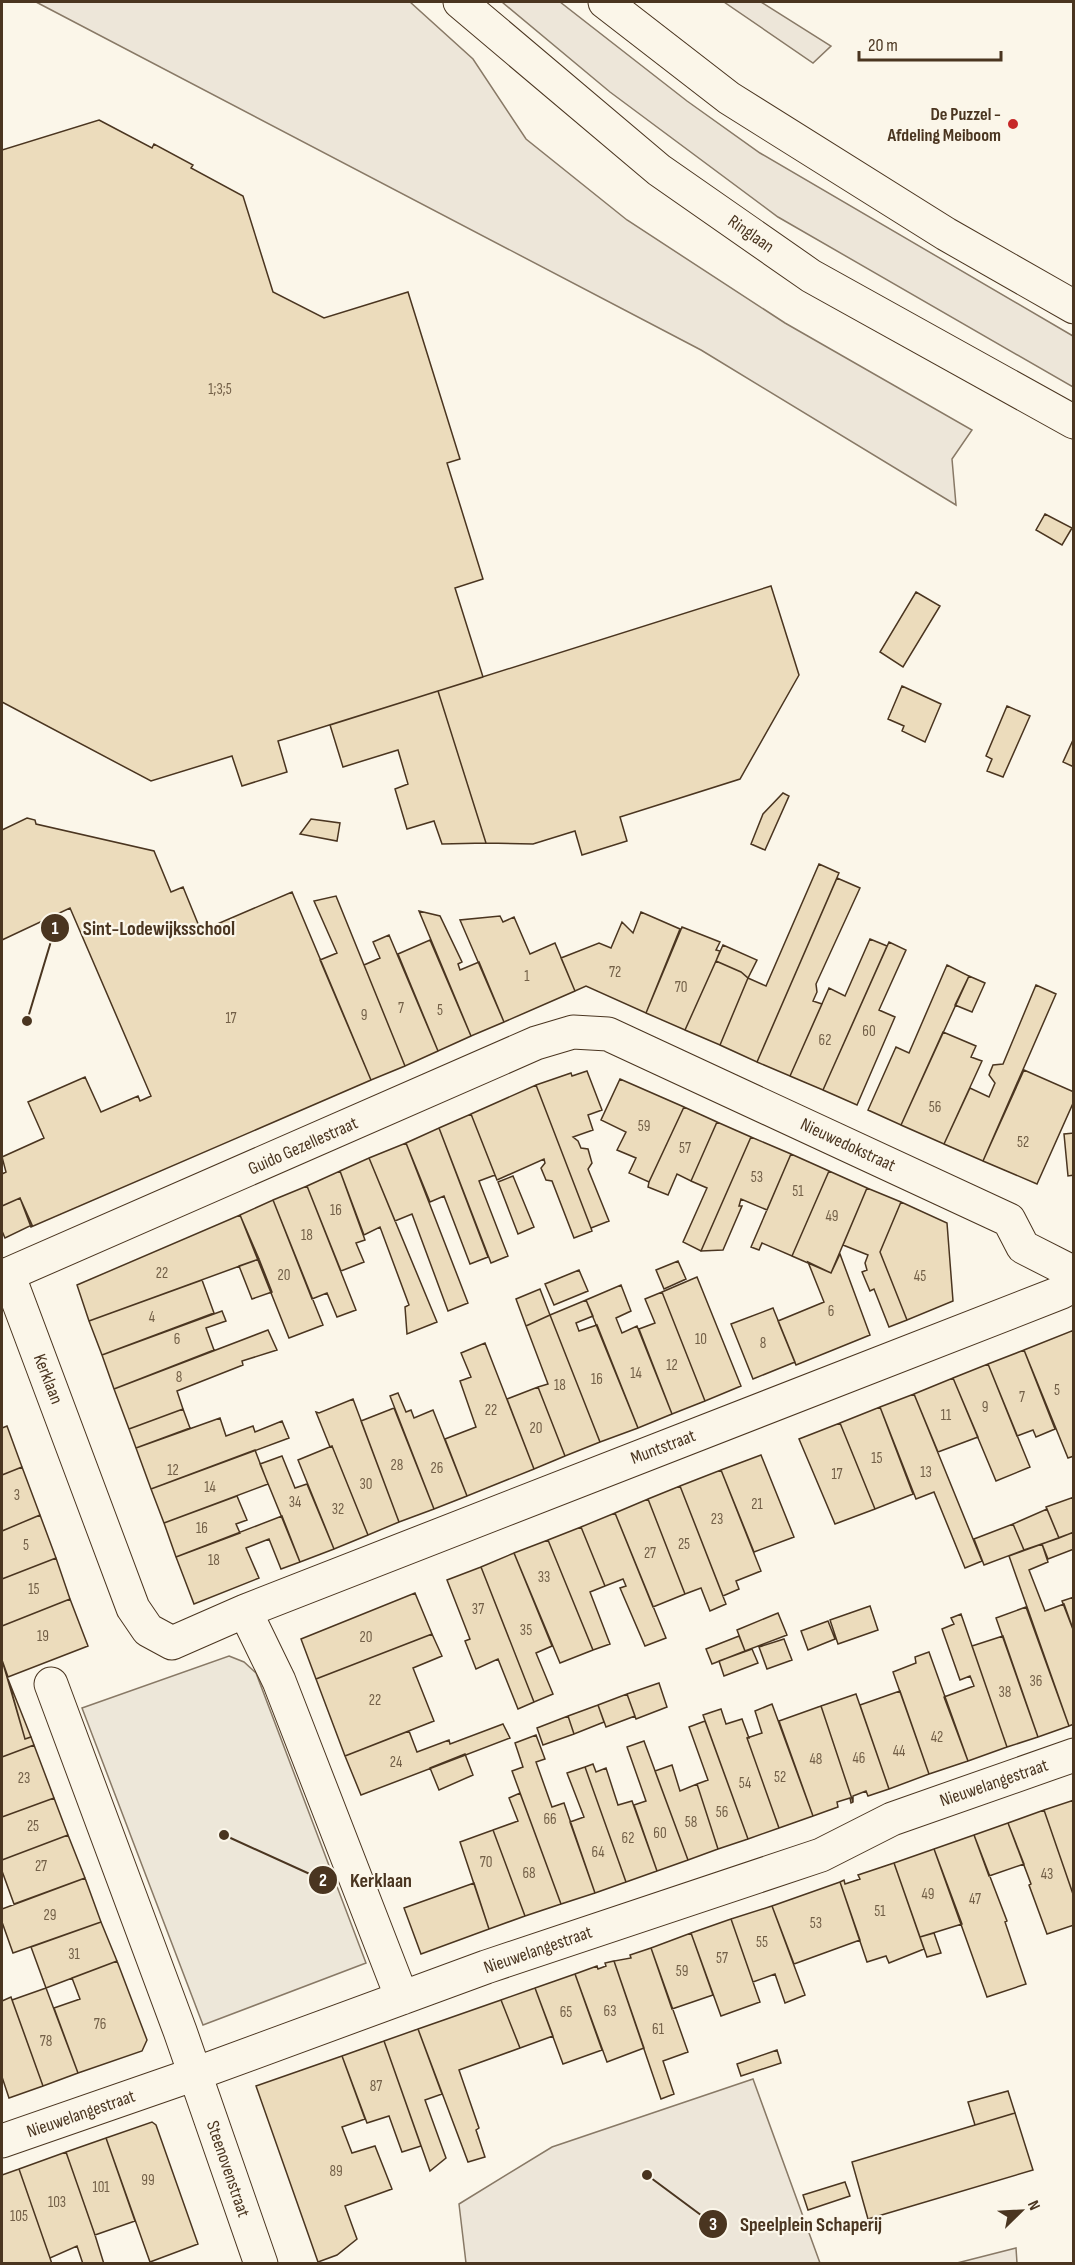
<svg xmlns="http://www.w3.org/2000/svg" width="1075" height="2265" viewBox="0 0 1075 2265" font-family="'Sofia Sans Condensed',sans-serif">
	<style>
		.green { fill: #ede6d9; stroke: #887966; stroke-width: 1.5 }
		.parking { fill: #ede7d9; stroke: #887966; stroke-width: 1.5 }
		.building { fill: #ecdcbc; stroke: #4a3520; stroke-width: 1.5 }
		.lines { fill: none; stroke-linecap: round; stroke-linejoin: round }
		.minor-casing { stroke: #4a3520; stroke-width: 35 }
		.major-casing { stroke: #4a3520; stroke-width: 35 }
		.minor { stroke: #fbf6e9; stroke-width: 33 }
		.major { stroke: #fbf6e9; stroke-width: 33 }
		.poi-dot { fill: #c62828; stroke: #fbf6e9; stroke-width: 2 }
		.labels { text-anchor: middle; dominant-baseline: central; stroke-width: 4.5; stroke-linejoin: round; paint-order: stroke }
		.number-label { font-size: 15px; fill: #725f47 }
		.poi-label { font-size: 18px; font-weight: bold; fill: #4a3520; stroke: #fbf6e9; text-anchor: end }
		.street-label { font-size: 18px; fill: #4a3520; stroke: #fbf6e9 }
		.leader { fill: none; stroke: #4a3520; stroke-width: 2 }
		.callout-dot { fill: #4a3520; stroke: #fbf6e9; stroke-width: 2 }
		.mark-label { font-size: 18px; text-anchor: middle; font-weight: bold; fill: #fff }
		.callout-label { font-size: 20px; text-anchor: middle; font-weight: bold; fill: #4a3520; stroke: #fbf6e9; stroke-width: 4.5; stroke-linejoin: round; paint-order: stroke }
	</style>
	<rect width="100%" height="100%" fill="#fbf6e9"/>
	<path class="green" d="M36,2H410L473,59L526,139L627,220L785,323L972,430L952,459L956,505L701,350Z
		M502,2H560L687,101L760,153L1073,336V387L778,217L610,92Z
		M724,2H761L831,46L813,63Z
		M753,2079L820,2263H466L459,2204L552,2147Z
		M1016,2248L1017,2263H957Z"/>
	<path class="parking" d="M229,1656L244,1662L256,1673L366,1963L203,2025L82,1708Z"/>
	<path class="building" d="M99,120L152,148L154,144L193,165L191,168L243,196L273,292L324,318L408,292L460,459L447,463L483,579L455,588L483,677L278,741L287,772L242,786L232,756L151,781L2,702V150Z
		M1045,514L1072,528L1062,545L1036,530Z
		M771,586L799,675L740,779L620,817L627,841L582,855L575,831L533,844L486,843L438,691Z
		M916,592L940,606L903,667L880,652Z
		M902,686L941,704L925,742L902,731L904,726L888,719Z
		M438,691L486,843L442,844L434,821L407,829L395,789L408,784L398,750L343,767L330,725Z
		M1007,706L1030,716L1003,777L987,771L992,759L986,756Z
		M1073,740L1074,741V767L1063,762Z
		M783,793L789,796L765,850L751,844L763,814Z
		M27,818L35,820L36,824L154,851L171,892L183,887L201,931L292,892L371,1080L31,1227L20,1198L2,1206V1174L6,1172L2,1157L44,1138L28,1102L85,1077L101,1112L138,1096L140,1101L151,1096L70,908L2,940V830Z
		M311,819L340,823L337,841L300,834Z
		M819,864L839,873L757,1062L720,1045L748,978L766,986Z
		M837,878L860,888L816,984L817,992L813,1001L822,1004L790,1076L757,1062Z
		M336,896L405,1066L371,1080L320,960L337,953L314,901Z
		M419,911L440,916L462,962L458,964L460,970L479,962L504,1022L471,1036Z
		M641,912L680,929L646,1013L586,986L575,991L561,958L599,943L611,948L622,922L633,933Z
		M500,916L503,922L514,917L530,954L555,943L575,991L504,1022L460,920Z
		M682,927L720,942L716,950L720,951L716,961L685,1030L646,1013Z
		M389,935L438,1051L405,1066L364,965L380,958L373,942Z
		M870,939L887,946L823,1090L790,1076L829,988L845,996Z
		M430,940L471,1036L438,1051L398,954Z
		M889,942L906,950L879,1010L895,1017L857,1105L823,1090Z
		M723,945L757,960L748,978L741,972L716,961Z
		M716,961L741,972L748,978L720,1045L685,1030Z
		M947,965L969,976L901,1125L868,1110L896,1047L909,1053Z
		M969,976L985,983L972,1012L955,1005Z
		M1036,985L1056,994L983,1161L944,1144L970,1088L989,1097L995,1083L989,1075L993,1065L1003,1064Z
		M943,1032L976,1046L971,1057L982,1061L944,1144L901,1125Z
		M1024,1070L1074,1092V1101L1037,1184L983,1161Z
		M587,1071L602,1110L588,1115L593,1130L573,1137L578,1141L581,1148L588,1149L592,1163L588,1169L609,1221L591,1228L536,1085L571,1073L572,1076Z
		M620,1079L684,1107L649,1182L629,1173L636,1158L617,1150L626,1132L601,1120Z
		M536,1085L591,1228L592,1231L574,1238L552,1181L546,1180L541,1168L545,1163L544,1159L497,1180L471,1114Z
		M684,1107L717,1122L691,1181L677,1174L668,1195L648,1187L649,1182Z
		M471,1114L495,1175L479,1181L508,1256L491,1263L439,1128Z
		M717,1122L751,1137L701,1251L683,1242L707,1188L691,1181Z
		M439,1128L488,1257L470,1264L444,1196L430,1202L406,1143Z
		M1074,1133V1175L1068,1176L1064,1134Z
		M751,1137L791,1154L767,1210L741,1199L739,1206H742L723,1250L701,1251Z
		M406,1143L468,1303L448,1311L412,1214L395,1221L369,1158Z
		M791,1154L829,1171L792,1256L762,1243L759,1250L751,1247Z
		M369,1158L437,1322L407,1334L405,1307L409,1305L380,1227L364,1235L340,1171Z
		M340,1171L365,1240L356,1243L364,1262L341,1271L307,1186Z
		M829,1171L867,1188L831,1273L792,1256Z
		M513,1176L534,1227L518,1234L498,1182Z
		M307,1186L356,1310L337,1317L327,1293L312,1299L273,1200Z
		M867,1188L901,1202L880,1252L907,1320L889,1327L874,1289L870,1291L862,1272L867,1270L865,1263L868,1255L843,1245Z
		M20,1198L32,1225L5,1238L2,1231V1206Z
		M273,1200L323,1325L289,1338L240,1215Z
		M901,1202L947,1223L953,1301L907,1320L880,1252Z
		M240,1215L259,1259L89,1321L77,1285Z
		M840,1254L870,1335L796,1365L778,1321L824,1302L808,1262L831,1273Z
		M259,1259L272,1292L252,1299L239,1266Z
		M678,1261L686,1279L664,1289L656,1270Z
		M579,1270L588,1291L554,1305L545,1284Z
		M697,1277L741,1386L705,1401L662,1292Z
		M202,1280L214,1313L102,1355L89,1321Z
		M621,1285L631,1311L616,1318L622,1333L637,1326L672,1414L638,1428L586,1300Z
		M540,1289L550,1315L526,1326L516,1299Z
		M662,1292L705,1401L672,1414L639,1329L655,1323L645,1299Z
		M586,1300L593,1316L576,1323L579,1331L597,1325L638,1428L600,1442L550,1315Z
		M773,1308L795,1362L753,1379L731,1324Z
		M222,1311L226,1321L206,1328L214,1350L114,1389L102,1355Z
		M550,1315L600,1442L565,1456L538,1387L548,1384L526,1326Z
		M268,1330L277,1350L242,1361L243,1365L177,1391L183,1409L129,1429L114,1389Z
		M1074,1330V1456L1068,1458L1024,1350Z
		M485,1343L534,1469L467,1496L445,1439L476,1427L460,1381L471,1377L461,1353Z
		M1024,1350L1055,1429L1036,1437L1033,1430L1017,1436L988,1364Z
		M988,1364L1030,1467L996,1481L953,1378Z
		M953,1378L978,1437L938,1452L914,1394Z
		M538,1387L565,1456L534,1469L507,1399Z
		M398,1393L406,1412L411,1410L414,1418L433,1410L467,1496L434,1509L390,1396Z
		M914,1394L982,1561L965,1568L934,1492L916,1499L880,1407Z
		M353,1399L399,1522L368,1535L332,1446L330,1447L316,1412L319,1413Z
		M880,1407L913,1494L875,1509L840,1423Z
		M394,1408L434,1509L399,1522L361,1421Z
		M183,1409L190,1428L136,1448L129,1429Z
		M220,1418L226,1436L253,1426L255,1432L282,1421L289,1438L151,1489L136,1448Z
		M840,1423L875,1509L835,1524L799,1439Z
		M7,1426L22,1467L2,1475V1428Z
		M332,1446L368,1535L334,1549L298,1460Z
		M255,1450L268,1484L164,1523L151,1489Z
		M761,1455L794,1537L754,1552L721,1470Z
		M282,1456L295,1488L307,1484L334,1549L300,1562L260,1464Z
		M22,1467L40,1515L2,1531V1475Z
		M721,1470L761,1571L736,1581L739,1589L723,1596L680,1486Z
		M680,1486L726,1604L710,1611L701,1588L685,1594L648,1499Z
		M237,1496L247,1520L236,1524L240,1533L176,1557L164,1523Z
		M1074,1497V1532L1059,1538L1046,1507Z
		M648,1499L685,1594L653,1607L615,1513Z
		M1047,1509L1059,1538L1024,1550L1013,1524Z
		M615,1513L666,1638L645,1646L620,1588L626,1586L623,1579L605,1586L581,1527Z
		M40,1515L56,1558L2,1579V1531Z
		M282,1516L300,1562L281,1569L269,1539L246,1548L259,1578L194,1604L176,1557Z
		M1013,1524L1024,1550L984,1565L974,1539Z
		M581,1527L605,1586L590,1592L610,1644L593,1650L548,1540Z
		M1074,1532V1549L1048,1559L1042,1544Z
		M548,1540L593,1650L560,1663L514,1553Z
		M1042,1544L1048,1562L1029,1570L1045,1611L1064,1604L1074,1632V1724L1069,1726L1009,1556Z
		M514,1553L552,1646L536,1653L553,1694L534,1702L481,1567Z
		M56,1558L70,1599L2,1626V1579Z
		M481,1567L534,1702L518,1709L498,1659L476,1669L465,1641L470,1639L447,1580Z
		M415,1593L432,1634L316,1679L301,1639Z
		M1074,1597V1632L1062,1601Z
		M70,1599L88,1646L8,1677L2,1660V1626Z
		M870,1606L878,1630L838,1644L830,1620Z
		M1026,1607L1069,1726L1038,1737L996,1618Z
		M778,1613L787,1635L745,1651L737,1630Z
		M961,1614L1007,1747L968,1761L944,1697L974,1686L970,1676L960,1680L942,1629L954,1624L951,1618Z
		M828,1621L835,1639L808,1650L801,1631Z
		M432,1634L442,1656L413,1668L434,1721L345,1756L316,1679Z
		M739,1636L745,1651L712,1664L706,1649Z
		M1003,1636L1038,1737L1007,1747L972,1646Z
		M784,1639L792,1660L767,1669L759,1647Z
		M752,1649L758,1663L724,1676L719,1661Z
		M929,1652L968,1761L929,1774L893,1672L916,1663L915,1657Z
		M2,1660L25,1739L31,1737L34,1745L2,1757Z
		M8,1679L31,1737L25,1739Z
		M659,1683L667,1707L636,1719L627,1694Z
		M900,1691L929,1774L889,1789L860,1705Z
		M627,1694L635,1716L606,1727L598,1705Z
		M856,1694L889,1789L868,1796L866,1791L853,1796V1802L821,1706Z
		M772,1704L813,1816L779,1828L747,1738L762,1733L755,1711Z
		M598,1705L604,1722L574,1734L568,1716Z
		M821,1706L853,1802L851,1803L850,1798L837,1802L838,1807L813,1816L779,1721Z
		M721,1709L726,1724L742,1719L749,1738H747L779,1828L748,1839L703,1715Z
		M568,1716L574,1734L543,1745L537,1728Z
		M705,1721L748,1839L718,1849L697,1784L708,1780L689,1727Z
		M503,1724L510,1738L361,1795L345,1756L409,1731L417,1752L449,1740L450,1744Z
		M536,1735L545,1759L536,1762L552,1807L564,1803L595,1893L561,1904L512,1771L523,1767L515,1743Z
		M644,1741L688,1860L657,1871L634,1805L646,1801L627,1747Z
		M34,1745L54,1798L2,1817V1757Z
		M465,1754L473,1775L439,1790L430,1768Z
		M593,1764L596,1772L606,1768L618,1805L632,1801L657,1871L626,1882L585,1767Z
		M672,1765L680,1791L697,1784L718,1849L688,1860L655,1771Z
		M585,1767L626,1882L595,1893L570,1822L584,1817L567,1773Z
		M520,1793L561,1904L525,1916L493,1830L518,1821L509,1798Z
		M54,1798L68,1835L2,1860V1817Z
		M1074,1800V1897L1044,1810Z
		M1044,1810L1074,1897V1925L1047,1934L1029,1885L1031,1884L1008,1823Z
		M1008,1823L1024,1864L989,1876L974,1835Z
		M493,1830L525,1916L489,1929L460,1842Z
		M68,1835L85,1878L14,1904L2,1871V1860Z
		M974,1835L1007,1921L1005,1922L1026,1984L987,1997L934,1849Z
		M934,1849L962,1924L920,1937L894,1863Z
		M894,1863L924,1949L889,1963L886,1956L867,1962L840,1882L844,1880L845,1884L860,1879L858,1875Z
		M85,1878L101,1922L13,1953L2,1922V1909Z
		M840,1882L860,1940L794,1964L772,1906Z
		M474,1883L489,1929L421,1954L404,1908Z
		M772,1906L805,1995L785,2003L775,1974L753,1982L731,1919Z
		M731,1919L760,2002L721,2016L691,1933Z
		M101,1922L117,1961L46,1988L31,1947Z
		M691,1933L713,1995L672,2009L651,1948Z
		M934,1933L941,1953L927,1957L920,1937Z
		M651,1948L688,2052L663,2061L674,2094L661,2099L614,1961L631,1958L630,1955Z
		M117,1961L147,2040L142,2051L78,2073L54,2008L80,1999L72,1978Z
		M614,1961L644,2048L607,2062L575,1974L597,1966L598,1969L606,1966L605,1963Z
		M575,1974L602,2050L563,2064L535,1988Z
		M46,1988L78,2073L43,2086L12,2000Z
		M535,1988L553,2036L520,2048L501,2000Z
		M11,1997L43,2086L9,2098L2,2077V2001Z
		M501,2000L520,2048L459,2070L479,2128L476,2130L485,2157L468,2162L418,2029Z
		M418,2029L442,2094L425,2100L446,2158L430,2171L384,2041Z
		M384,2041L421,2146L402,2152L389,2116L367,2123L342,2056Z
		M777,2050L781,2063L741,2076L737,2064Z
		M342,2056L365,2119L342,2127L352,2153L375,2146L392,2189L345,2206L357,2239L337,2255L318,2262L256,2086Z
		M1008,2091L1015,2113L975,2125L968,2102Z
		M1015,2113L1033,2170L868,2219L852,2162Z
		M152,2122L156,2125L198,2244L150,2262L106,2138Z
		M106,2138L135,2221L95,2235L66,2152Z
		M66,2152L95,2235L104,2264H83L77,2246L50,2258L19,2169Z
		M19,2169L50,2258L52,2264H2V2175Z
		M845,2182L850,2196L808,2210L803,2195Z"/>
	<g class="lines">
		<defs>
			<path id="minor" d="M8,1274L133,1608L148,1630L172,1643L245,1611L1062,1292L1070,1272
				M2,1277L536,1043L573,1032L608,1034L1009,1220L1023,1247L1074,1273
				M245,1611L279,1681L402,1998
				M51,1684L180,2031L261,2264
				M2,2141L195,2074L486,1967L821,1855L892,1819L1074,1755"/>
			<path id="major" d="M460,2L659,170L811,276L1074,422
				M605,2L729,98L946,234L1074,307"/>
		</defs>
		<use href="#minor" class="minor-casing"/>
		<use href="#major" class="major-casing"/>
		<use href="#minor" class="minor"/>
		<use href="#major" class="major"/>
	</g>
	<circle class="poi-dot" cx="1013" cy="124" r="6"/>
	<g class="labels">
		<g class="number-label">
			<text x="220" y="389">1;3;5</text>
			<text x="615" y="972">72</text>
			<text x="527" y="976">1</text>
			<text x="681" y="987">70</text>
			<text x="401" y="1008">7</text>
			<text x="440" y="1010">5</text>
			<text x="364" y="1015">9</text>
			<text x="231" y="1018">17</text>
			<text x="869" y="1031">60</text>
			<text x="825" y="1040">62</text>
			<text x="935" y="1107">56</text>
			<text x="644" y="1126">59</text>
			<text x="1023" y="1142">52</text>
			<text x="685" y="1148">57</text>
			<text x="757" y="1177">53</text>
			<text x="798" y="1191">51</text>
			<text x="336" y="1210">16</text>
			<text x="832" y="1216">49</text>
			<text x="307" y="1235">18</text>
			<text x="162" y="1273">22</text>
			<text x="284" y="1275">20</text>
			<text x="920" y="1276">45</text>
			<text x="831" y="1311">6</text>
			<text x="152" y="1317">4</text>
			<text x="177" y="1339">6</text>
			<text x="701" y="1339">10</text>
			<text x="763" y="1343">8</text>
			<text x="672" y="1365">12</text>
			<text x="636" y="1373">14</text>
			<text x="179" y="1377">8</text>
			<text x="597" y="1379">16</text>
			<text x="560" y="1385">18</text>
			<text x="1057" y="1390">5</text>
			<text x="1022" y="1397">7</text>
			<text x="985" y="1407">9</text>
			<text x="491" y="1410">22</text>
			<text x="946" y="1415">11</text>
			<text x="536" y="1428">20</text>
			<text x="877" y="1458">15</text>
			<text x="397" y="1465">28</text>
			<text x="437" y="1468">26</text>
			<text x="173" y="1470">12</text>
			<text x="926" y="1472">13</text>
			<text x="837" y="1474">17</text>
			<text x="366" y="1484">30</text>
			<text x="210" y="1487">14</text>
			<text x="17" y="1495">3</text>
			<text x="295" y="1502">34</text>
			<text x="757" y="1504">21</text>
			<text x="338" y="1509">32</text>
			<text x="717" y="1519">23</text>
			<text x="202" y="1528">16</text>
			<text x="684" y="1544">25</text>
			<text x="26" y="1545">5</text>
			<text x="650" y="1553">27</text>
			<text x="214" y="1560">18</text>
			<text x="544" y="1577">33</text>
			<text x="34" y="1589">15</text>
			<text x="478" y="1609">37</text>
			<text x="526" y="1630">35</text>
			<text x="43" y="1636">19</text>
			<text x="366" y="1637">20</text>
			<text x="1036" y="1681">36</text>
			<text x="1005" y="1692">38</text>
			<text x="375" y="1700">22</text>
			<text x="937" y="1737">42</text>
			<text x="899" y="1751">44</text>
			<text x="859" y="1758">46</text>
			<text x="816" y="1759">48</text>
			<text x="396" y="1762">24</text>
			<text x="780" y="1777">52</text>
			<text x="24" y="1778">23</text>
			<text x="745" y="1783">54</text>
			<text x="722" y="1812">56</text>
			<text x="550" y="1819">66</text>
			<text x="691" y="1822">58</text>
			<text x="33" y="1826">25</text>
			<text x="660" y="1833">60</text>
			<text x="628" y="1838">62</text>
			<text x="598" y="1852">64</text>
			<text x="486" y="1862">70</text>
			<text x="41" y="1866">27</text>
			<text x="529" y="1873">68</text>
			<text x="1047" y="1874">43</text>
			<text x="928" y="1894">49</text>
			<text x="975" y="1899">47</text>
			<text x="880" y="1911">51</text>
			<text x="50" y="1915">29</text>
			<text x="816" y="1923">53</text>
			<text x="762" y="1942">55</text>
			<text x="74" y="1954">31</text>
			<text x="722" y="1958">57</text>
			<text x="682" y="1971">59</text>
			<text x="610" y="2011">63</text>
			<text x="566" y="2012">65</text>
			<text x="100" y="2024">76</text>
			<text x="658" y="2029">61</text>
			<text x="46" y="2041">78</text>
			<text x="376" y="2086">87</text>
			<text x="336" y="2171">89</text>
			<text x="148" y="2180">99</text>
			<text x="101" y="2187">101</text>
			<text x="57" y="2202">103</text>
			<text x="19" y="2216">105</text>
		</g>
		<g class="poi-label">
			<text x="1001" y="114">De Puzzel -<tspan x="1001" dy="21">Afdeling Meiboom</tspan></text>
		</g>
		<g class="street-label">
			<text transform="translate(751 234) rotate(35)">Ringlaan</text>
			<text transform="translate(848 1145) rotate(25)">Nieuwedokstraat</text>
			<text transform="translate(303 1146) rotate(-24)">Guido Gezellestraat</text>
			<text transform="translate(48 1379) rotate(69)">Kerklaan</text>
			<text transform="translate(663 1447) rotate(-21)">Muntstraat</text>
			<text transform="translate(994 1783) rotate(-19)">Nieuwelangestraat</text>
			<text transform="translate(538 1950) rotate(-19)">Nieuwelangestraat</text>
			<text transform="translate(81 2114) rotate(-19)">Nieuwelangestraat</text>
			<text transform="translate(228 2169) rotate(71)">Steenovenstraat</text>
		</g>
	</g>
	<path class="leader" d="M27 1021L55 928M224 1835L323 1880M647 2175L713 2224"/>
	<g class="callout-dot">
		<circle cx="27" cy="1021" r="6"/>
		<circle cx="224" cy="1835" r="6"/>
		<circle cx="647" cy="2175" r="6"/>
		<circle cx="55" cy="928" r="15"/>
		<circle cx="323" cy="1880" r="15"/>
		<circle cx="713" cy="2224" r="15"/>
	</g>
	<g class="mark-label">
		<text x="55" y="934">1</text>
		<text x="323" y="1886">2</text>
		<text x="713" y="2230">3</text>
	</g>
	<g class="callout-label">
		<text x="159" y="935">Sint-Lodewijksschool</text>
		<text x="381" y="1887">Kerklaan</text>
		<text x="811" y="2231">Speelplein Schaperij</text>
	</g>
	<rect width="1075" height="2265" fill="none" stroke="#4a3520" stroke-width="6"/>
	<g transform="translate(1021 2211) rotate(66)" stroke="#fbf6e9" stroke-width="4.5" paint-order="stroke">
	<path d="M0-4.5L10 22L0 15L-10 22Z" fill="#4a3520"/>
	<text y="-9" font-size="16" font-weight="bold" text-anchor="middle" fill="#4a3520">N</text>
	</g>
	<path d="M859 51v9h142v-9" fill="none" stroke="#4a3520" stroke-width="3"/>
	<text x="868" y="51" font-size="18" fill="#4a3520" stroke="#fbf6e9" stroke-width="4.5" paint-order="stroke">20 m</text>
</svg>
